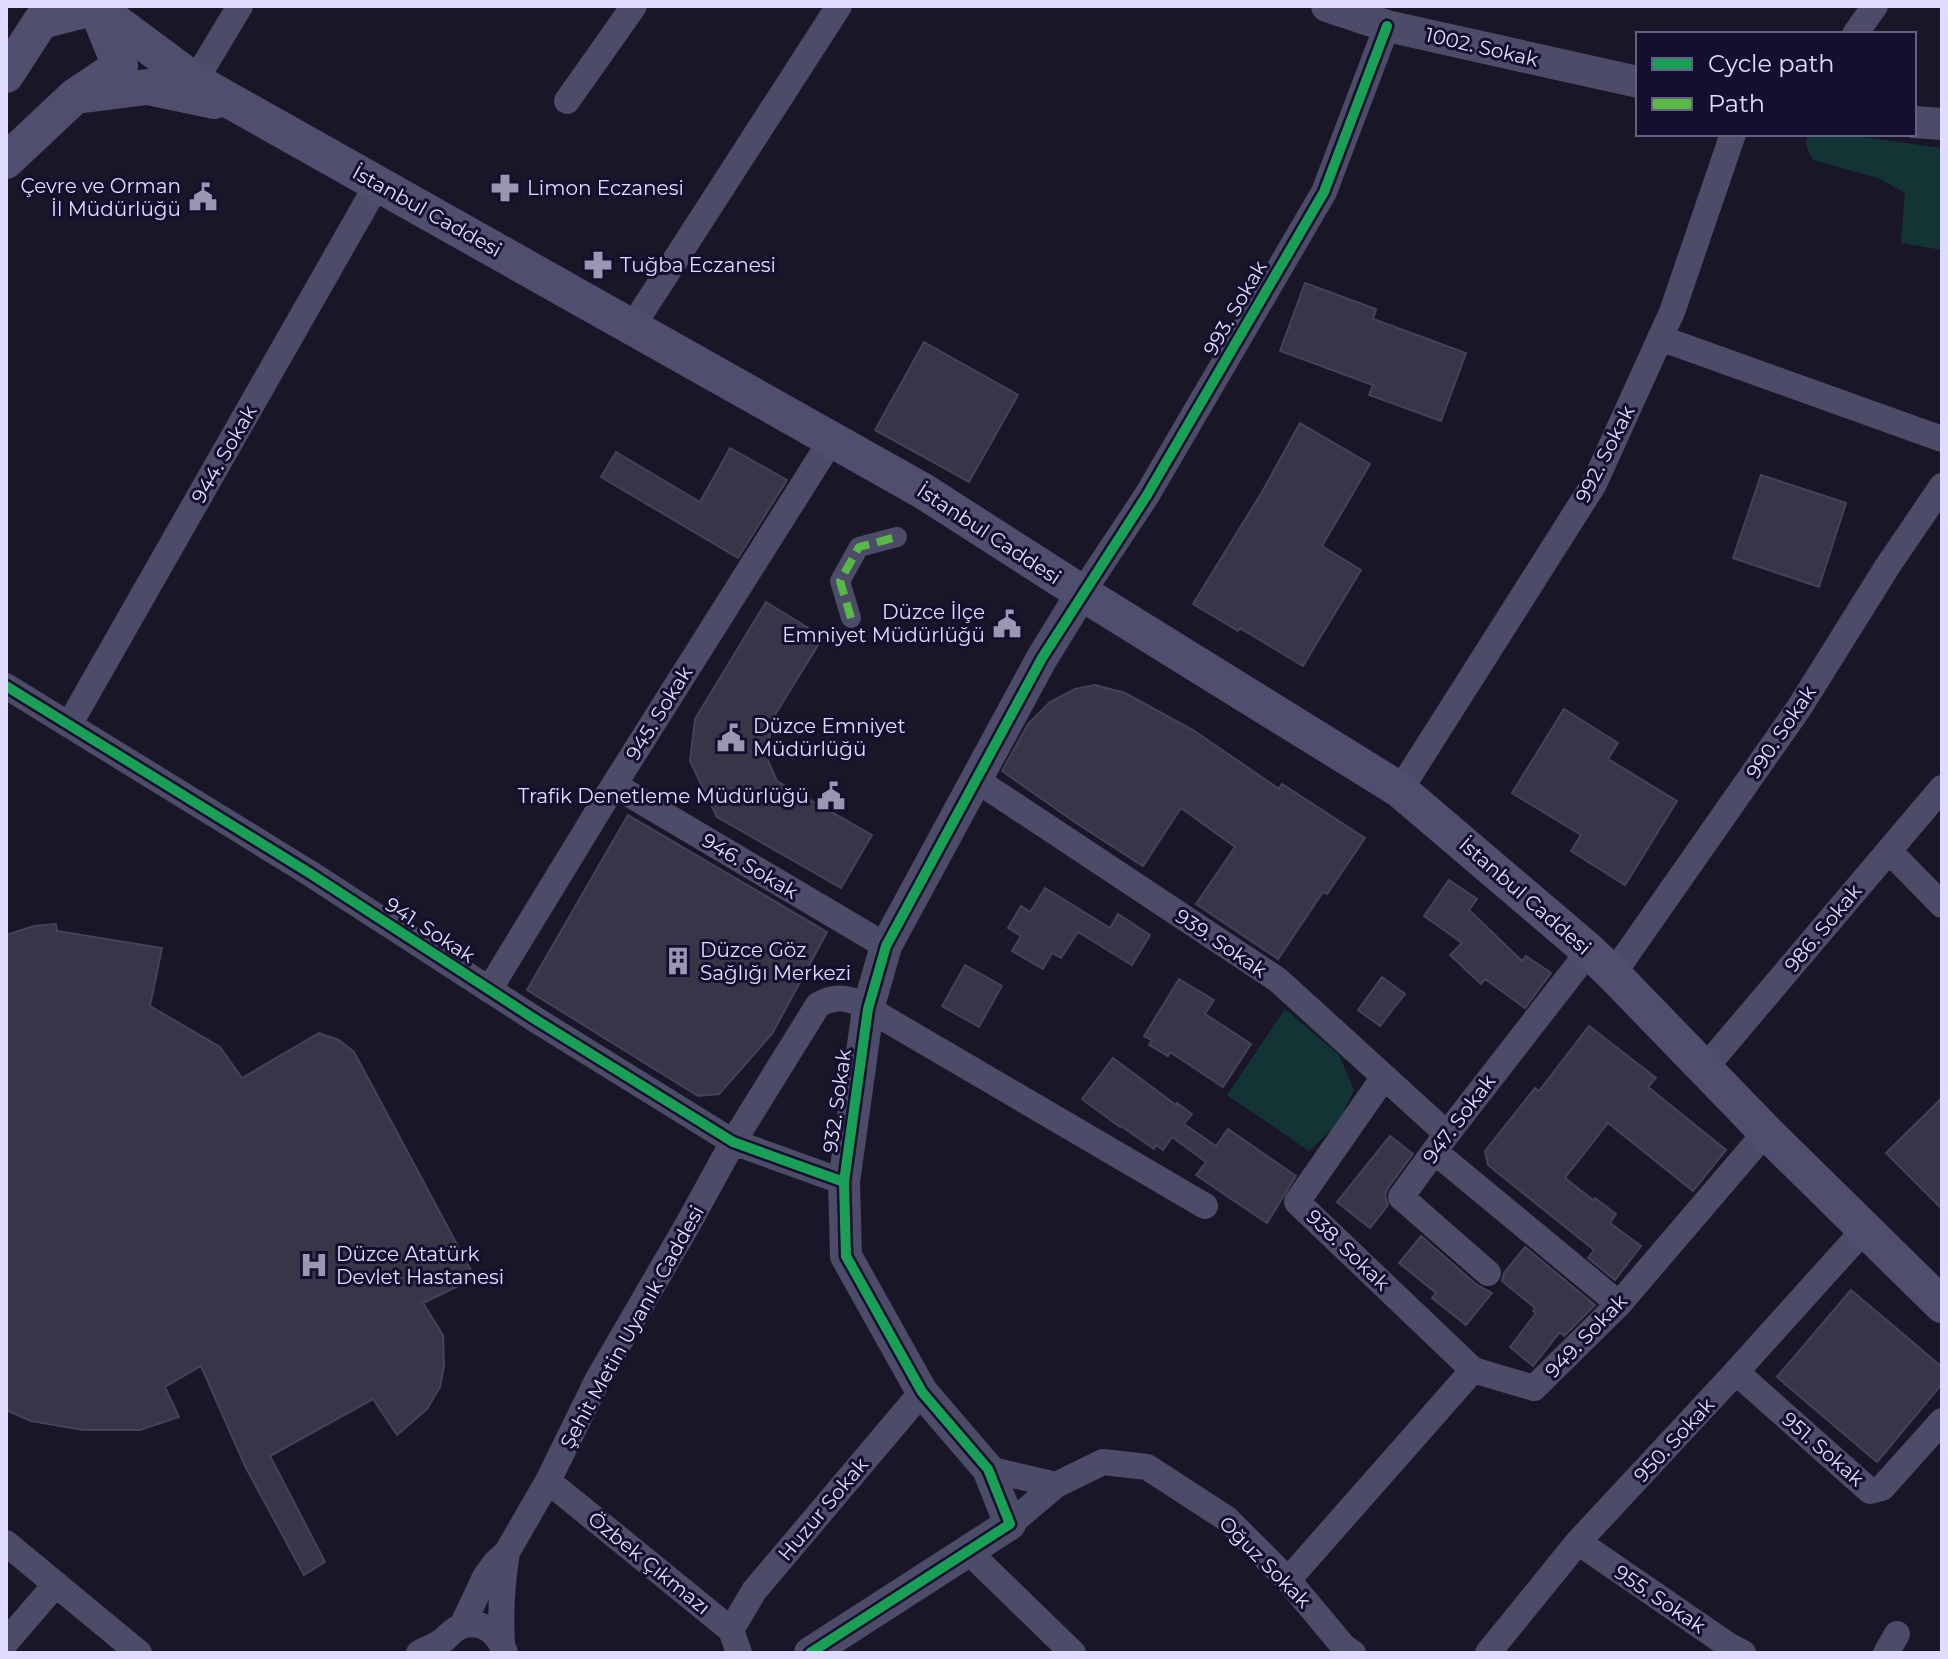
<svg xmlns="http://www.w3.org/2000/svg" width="1948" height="1659" viewBox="0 0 1948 1659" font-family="Montserrat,sans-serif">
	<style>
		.green { fill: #123435 }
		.building { fill: #383548; stroke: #45415a; stroke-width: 2 }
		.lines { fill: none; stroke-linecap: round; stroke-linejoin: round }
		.pedestrian { stroke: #4c4b68; stroke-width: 20 }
		.minor { stroke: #4c4b68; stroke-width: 26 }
		.tertiary { stroke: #4c4b68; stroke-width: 32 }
		.secondary { stroke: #504e6e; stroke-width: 36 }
		.quiet { stroke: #58b947; stroke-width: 8; stroke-dasharray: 16 8; stroke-linecap: butt }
		.cycleway-casing { stroke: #140f2e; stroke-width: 15 }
		.cycleway { stroke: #1a9f57; stroke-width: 10 }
		.labels { text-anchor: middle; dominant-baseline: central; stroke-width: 6; stroke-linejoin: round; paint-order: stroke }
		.street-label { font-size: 20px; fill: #e0dcff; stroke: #140f2e }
		.poi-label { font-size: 20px; fill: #e0dcff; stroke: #140f2e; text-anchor: start }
	</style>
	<rect width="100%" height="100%" fill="#191627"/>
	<path class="green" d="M1809,134H1840L1942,148V250L1901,243L1905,193L1878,178L1813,160C1808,152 1803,143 1809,134Z
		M1285,1009L1339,1055L1354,1090L1338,1123L1309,1151L1227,1095Z"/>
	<path class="building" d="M1305,283L1376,309L1373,319L1466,353L1441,421L1369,395L1373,385L1280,351Z
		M924,342L1018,395L969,482L875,430Z
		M1300,423L1370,464L1322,546L1361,570L1303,666L1240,628L1238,631L1193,604L1262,492Z
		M730,448L787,480L738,558L601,477L616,452L700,502Z
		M1761,475L1846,503L1819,587L1733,558Z
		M766,602L823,637L773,718L766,756L777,781L872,835L841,888L717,817L690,761L695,719Z
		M1095,685L1125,693L1193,730L1279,789L1282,784L1365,838L1327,894L1323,892L1278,959L1196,904L1235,847L1181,808L1143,866L1076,823L1002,771L1028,724L1050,702L1075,689Z
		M1564,709L1618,743L1608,759L1677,801L1625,885L1571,851L1581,835L1512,793Z
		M628,815L827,932L772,1034L719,1094L698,1096L527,990Z
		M1449,880L1477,899L1469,910L1522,961L1526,956L1551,973L1525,1008L1485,979L1481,984L1450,955L1462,943L1424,916Z
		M1045,888L1110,928L1118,914L1150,935L1132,965L1078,932L1061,958L1052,953L1043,969L1012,951L1021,936L1008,928L1021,906L1030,912Z
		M56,924L57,931L162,948L150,1006L220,1047L242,1078L319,1033L339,1040L354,1052L475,1278L423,1303L443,1335L444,1366L440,1387L427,1409L397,1435L373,1399L270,1456L325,1562L304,1575L245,1466L201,1366L165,1387L179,1417L140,1430H83L31,1421L6,1410V935L34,926Z
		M965,965L1002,986L979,1027L942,1006Z
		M1382,977L1405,994L1380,1026L1358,1010Z
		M1179,979L1214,1000L1205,1014L1251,1044L1223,1087L1170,1052L1168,1056L1149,1045L1152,1040L1144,1036Z
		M1589,1026L1656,1078L1648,1087L1726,1150L1693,1191L1608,1123L1565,1178L1593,1200L1595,1198L1616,1214L1610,1223L1641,1246L1615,1280L1588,1258L1594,1250L1488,1165L1485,1151L1535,1088L1539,1091Z
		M1113,1058L1176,1105L1177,1103L1192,1114L1184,1124L1216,1146L1228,1129L1296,1176L1267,1223L1196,1175L1206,1162L1172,1137L1163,1150L1156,1145L1154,1149L1121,1126L1120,1127L1082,1099Z
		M1942,1098V1209L1886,1153Z
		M1390,1136L1413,1154L1388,1188L1385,1196L1388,1205L1370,1228L1337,1202Z
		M1421,1236L1477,1285L1492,1293L1466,1325L1432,1298L1436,1293L1399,1263Z
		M1525,1247L1595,1305L1564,1336L1560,1332L1533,1366L1510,1347L1536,1313L1533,1311L1535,1308L1502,1281L1504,1273Z
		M1851,1290L1942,1367V1384L1877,1462L1777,1377Z"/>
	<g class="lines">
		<path class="pedestrian" d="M851,618L840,581L859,547L897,537"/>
		<path class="minor" d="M1855,34L1875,6
			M195,81L240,6
			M567,101L634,6
			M632,327L839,6
			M1660,338L1942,439
			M1082,593L1147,495L1324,192L1387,26
			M6,686L311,874L533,1018L733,1142L844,1182
			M69,725L378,183
			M975,779L1278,980L1447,1134
			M614,785L886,946
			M1400,790L1594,484L1672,312L1733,134
			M1889,851L1942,905
			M1613,974L1799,708L1887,567L1942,486
			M489,990L614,785L832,439
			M1704,1069L1942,788
			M1384,1077L1297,1202L1473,1370
			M1434,1151L1619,1304
			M1488,1273L1401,1197L1447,1134L1589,951
			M1736,1372L1870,1491L1882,1488L1942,1421
			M988,1469L1056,1485L1103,1462L1147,1467L1227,1519L1288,1580L1344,1647L1353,1653
			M548,1481L731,1630L739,1653
			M1010,1524L1056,1485
			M1578,1542L1728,1645L1743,1653
			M6,1543L139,1653
			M968,1551L1073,1653
			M1288,1580L1473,1370L1534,1388L1619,1304L1766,1132
			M462,1626L485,1577L496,1562L507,1552L548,1481L598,1379L688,1224L733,1142L818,1005C832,997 845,996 860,1004L1205,1206
			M731,1630L754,1591L922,1392
			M6,1642L56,1584
			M502,1642C500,1612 502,1583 507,1552
			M419,1653C426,1649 435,1646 442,1641C449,1636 453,1629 462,1626C483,1619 499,1634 505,1653
			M1488,1653L1578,1542L1736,1372L1864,1230
			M1886,1653L1897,1634"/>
		<path class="tertiary" d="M1327,6L1387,26L1638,82
			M1914,122L1942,124
			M810,1653L1010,1524L988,1469L922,1392L846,1256L844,1182L868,1009L886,946L1042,658L1082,593"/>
		<path class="secondary" d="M94,6L195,81L923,491L1082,593L1400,790L1589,951L1613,974L1766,1132L1942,1305
			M6,75L41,21L96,7L120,66L74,97L6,161
			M84,95L147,87L214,101"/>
		<path class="quiet" d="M851,618L840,581L859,547L897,537"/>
		<defs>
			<path id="cycleway" d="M6,686L311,874L533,1018L733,1142L844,1182
				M810,1653L1010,1524L988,1469L922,1392L846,1256L844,1182L868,1009L886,946L1042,658L1147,495L1324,192L1387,26"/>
		</defs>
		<use href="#cycleway" class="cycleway-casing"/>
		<use href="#cycleway" class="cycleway"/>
	</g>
	<defs>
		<symbol id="pharmacy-bare" viewBox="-9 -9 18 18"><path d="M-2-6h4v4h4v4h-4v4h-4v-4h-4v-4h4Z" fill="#9a97b3" stroke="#140f2e" stroke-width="2.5" paint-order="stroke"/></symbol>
		<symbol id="civic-bare" viewBox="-9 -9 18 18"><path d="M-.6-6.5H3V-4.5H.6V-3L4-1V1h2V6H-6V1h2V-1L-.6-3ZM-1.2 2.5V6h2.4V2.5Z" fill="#9a97b3" stroke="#140f2e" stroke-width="2.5" paint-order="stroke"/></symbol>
		<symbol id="building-bare" viewBox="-9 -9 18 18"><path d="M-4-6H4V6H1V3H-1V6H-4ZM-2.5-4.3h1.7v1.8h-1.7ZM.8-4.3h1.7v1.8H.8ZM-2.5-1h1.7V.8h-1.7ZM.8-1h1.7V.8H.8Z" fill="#9a97b3" stroke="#140f2e" stroke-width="2.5" paint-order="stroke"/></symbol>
		<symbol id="hospital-bare" viewBox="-9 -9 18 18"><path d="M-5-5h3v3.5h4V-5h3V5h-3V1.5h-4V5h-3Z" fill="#9a97b3" stroke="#140f2e" stroke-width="2.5" paint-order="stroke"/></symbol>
	</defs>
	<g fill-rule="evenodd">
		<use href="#pharmacy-bare" x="485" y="168" width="40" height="40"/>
		<use href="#civic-bare" x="183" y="177" width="40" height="40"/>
		<use href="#pharmacy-bare" x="578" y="245" width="40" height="40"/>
		<use href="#civic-bare" x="987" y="604" width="40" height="40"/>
		<use href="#civic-bare" x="711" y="718" width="40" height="40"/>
		<use href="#civic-bare" x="811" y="776" width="40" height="40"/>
		<use href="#building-bare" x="658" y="941" width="40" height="40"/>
		<use href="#hospital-bare" x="294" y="1245" width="40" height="40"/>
	</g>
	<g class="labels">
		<g class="street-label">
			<text transform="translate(1482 47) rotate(13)">1002. Sokak</text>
			<text transform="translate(427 211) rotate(29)">İstanbul Caddesi</text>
			<text transform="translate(1235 308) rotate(-60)">993. Sokak</text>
			<text transform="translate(224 454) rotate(-60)">944. Sokak</text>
			<text transform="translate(1605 454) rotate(-63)">992. Sokak</text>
			<text transform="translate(989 534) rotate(33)">İstanbul Caddesi</text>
			<text transform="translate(659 713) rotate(-58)">945. Sokak</text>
			<text transform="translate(1781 732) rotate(-56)">990. Sokak</text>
			<text transform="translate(750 866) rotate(31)">946. Sokak</text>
			<text transform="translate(1525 896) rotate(41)">İstanbul Caddesi</text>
			<text transform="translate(1823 928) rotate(-50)">986. Sokak</text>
			<text transform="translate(430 930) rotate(33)">941. Sokak</text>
			<text transform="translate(1221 943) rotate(34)">939. Sokak</text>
			<text transform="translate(837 1101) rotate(-82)">932. Sokak</text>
			<text transform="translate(1459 1119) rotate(-53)">947. Sokak</text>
			<text transform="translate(1348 1250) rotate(44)">938. Sokak</text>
			<text transform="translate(632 1327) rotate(-61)">Şehit Metin Uyanık Caddesi</text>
			<text transform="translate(1586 1336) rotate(-46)">949. Sokak</text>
			<text transform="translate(1674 1440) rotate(-47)">950. Sokak</text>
			<text transform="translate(1823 1449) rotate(41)">951. Sokak</text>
			<text transform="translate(823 1509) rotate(-50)">Huzur Sokak</text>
			<text transform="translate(1265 1562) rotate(45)">Oğuz Sokak</text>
			<text transform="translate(649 1563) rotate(39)">Özbek Çıkmazı</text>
			<text transform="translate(1660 1599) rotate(34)">955. Sokak</text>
		</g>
		<g class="poi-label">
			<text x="181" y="186" text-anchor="end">Çevre ve Orman<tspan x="181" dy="23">İl Müdürlüğü</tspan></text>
			<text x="527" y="188">Limon Eczanesi</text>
			<text x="620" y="265">Tuğba Eczanesi</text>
			<text x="985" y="612" text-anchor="end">Düzce İlçe<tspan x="985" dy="23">Emniyet Müdürlüğü</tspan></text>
			<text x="753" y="726">Düzce Emniyet<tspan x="753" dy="23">Müdürlüğü</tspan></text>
			<text x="809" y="796" text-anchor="end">Trafik Denetleme Müdürlüğü</text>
			<text x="700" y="950">Düzce Göz<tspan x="700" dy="23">Sağlığı Merkezi</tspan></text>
			<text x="336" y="1254">Düzce Atatürk<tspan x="336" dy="23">Devlet Hastanesi</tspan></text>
		</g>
	</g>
	<rect width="1948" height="1659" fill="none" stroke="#e0dcff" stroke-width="16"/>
	<rect x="1636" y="32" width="280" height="104" fill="#140f2e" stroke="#666182" stroke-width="2"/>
	<rect x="1652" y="58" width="40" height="12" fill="#1a9f57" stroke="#666182" stroke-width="2"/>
	<text x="1708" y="72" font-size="24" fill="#e0dcff">Cycle path</text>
	<rect x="1652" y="98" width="40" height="12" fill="#58b947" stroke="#666182" stroke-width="2"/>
	<text x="1708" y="112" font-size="24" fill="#e0dcff">Path</text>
</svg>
